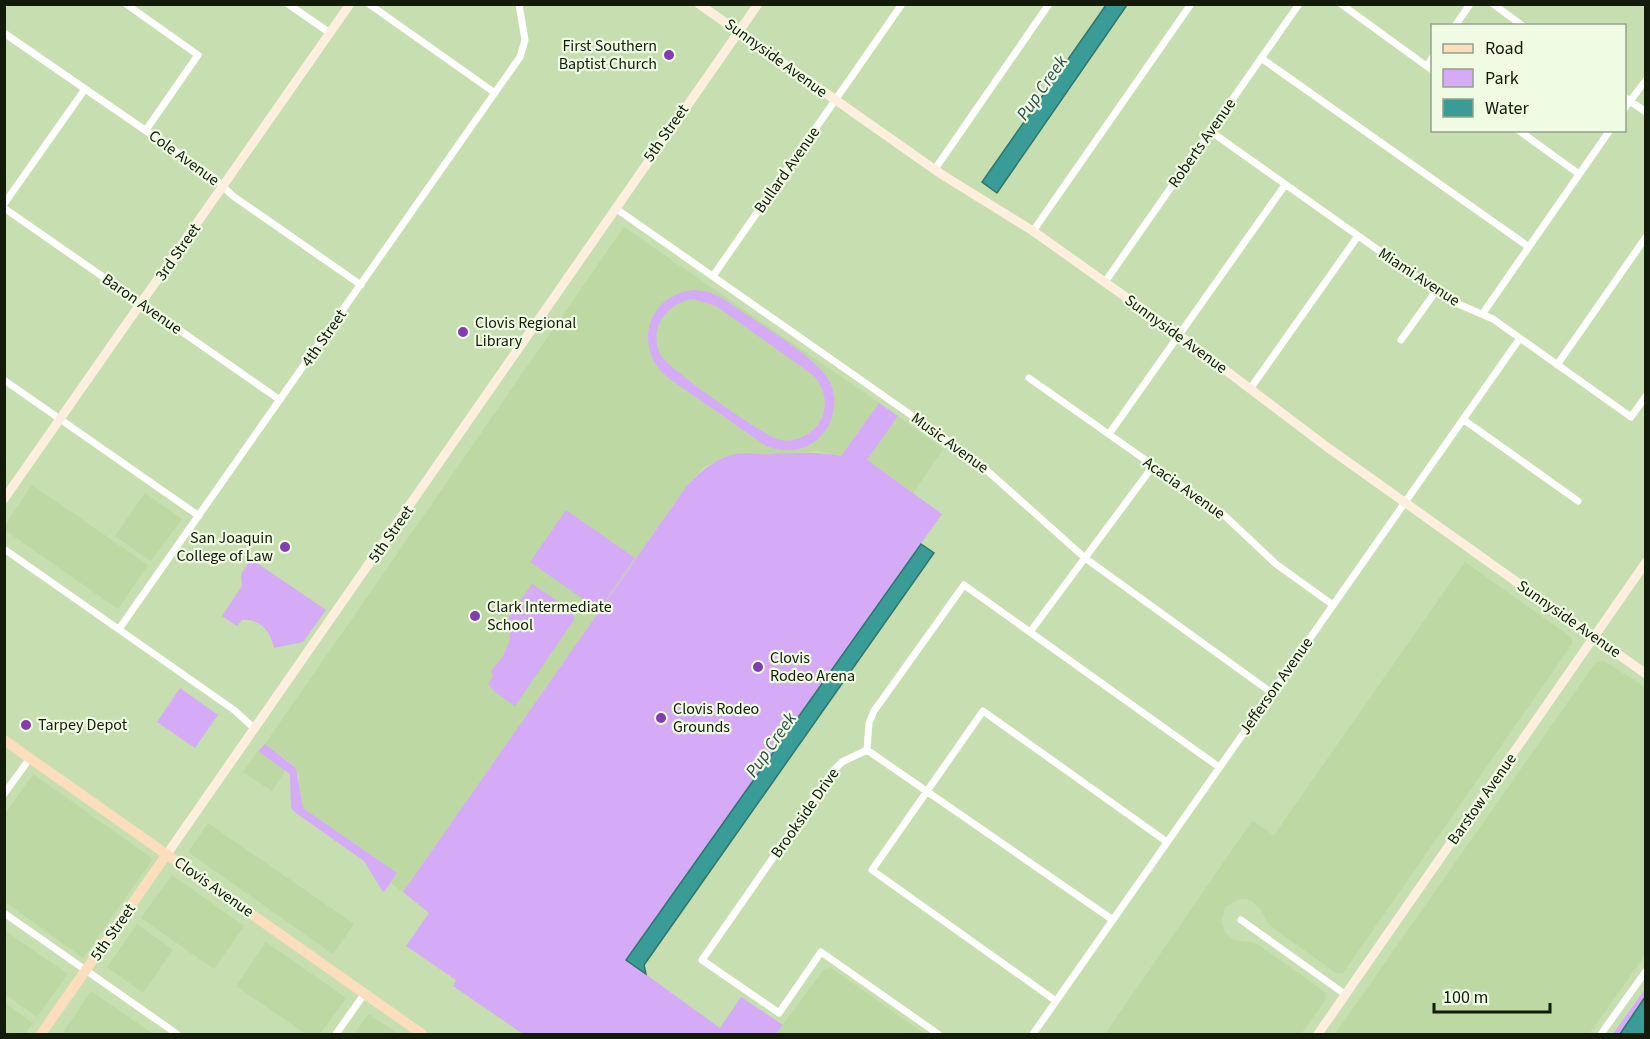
<svg xmlns="http://www.w3.org/2000/svg" width="1650" height="1039" viewBox="0 0 1650 1039" font-family="'Source Sans 3',sans-serif">
	<style>
		.built { fill: #bdd8a2 }
		.green { fill: #d5abf8; fill-rule: evenodd }
		.water { fill: #399c96; stroke: #2e756c; stroke-width: 1.5 }
		.lines { fill: none; stroke-linecap: round; stroke-linejoin: round }
		.street { stroke: #fff; stroke-width: 7 }
		.secondary { stroke: #feeede; stroke-width: 9 }
		.primary { stroke: #fcdebd; stroke-width: 10 }
		.poi-dot { fill: #833db1; stroke: #effbe3; stroke-width: 2 }
		.labels { text-anchor: middle; dominant-baseline: central; stroke-width: 4.5; stroke-linejoin: round; paint-order: stroke }
		.poi-label { font-size: 16px; fill: #131b0a; stroke: #effbe3; text-anchor: start }
		.street-label { font-size: 16px; fill: #131b0a; stroke: #effbe3 }
		.water-label { font-size: 18px; font-style: italic; fill: #2f4d4b; stroke: #effbe3 }
	</style>
	<rect width="100%" height="100%" fill="#c7deb0"/>
	<path class="built" d="M624,227L879,403L841,456L817,451L768,455L747,452L728,456L704,467L686,487L403,892L391,883L397,873L303,808L300,804L299,775L291,763L265,744Z
		M898,416L943,449L913,493L866,460Z
		M32,485L148,565L118,609L5,530V525Z
		M145,493L182,519L151,561L115,536Z
		M1465,562L1571,637L1572,644L1343,973H1336L1269,925L1261,910L1251,900L1239,899L1225,907L1221,923L1226,934L1235,940L1256,943L1325,992L1326,999L1301,1034H1105L1252,821L1274,835Z
		M1604,661L1645,687L1646,954L1589,1034H1335L1596,662Z
		M258,751L286,770L272,791L243,772Z
		M33,774L153,859L83,958L5,902V814Z
		M208,823L354,924L333,954L188,852Z
		M172,875L244,926L214,969L141,918Z
		M137,924L173,950L143,993L107,967Z
		M4,930L68,974L37,1017L5,994Z
		M266,942L346,998L320,1034H306L236,986Z
		M831,968L925,1034H776L824,969Z
		M91,991L153,1034H62Z
		M5,1003L33,1023L25,1034H5Z
		M368,1015H370L398,1034H354Z"/>
	<path class="green" d="M694,290L709,292L722,298C747,316 811,354 826,376C840,395 836,423 818,439C803,452 784,453 766,446L667,377C632,347 648,294 694,290ZM694,299L716,306L814,376C824,387 828,403 822,418C814,434 797,443 780,440C765,437 669,369 661,356C647,329 667,302 694,299Z
		M879,403L898,416L867,460L942,514L626,960L720,1028L741,997L783,1025L776,1034H523L453,986L456,980L406,946L429,913L403,892L686,487C703,469 722,452 749,453C757,453 764,455 772,454C797,453 817,451 841,456Z
		M566,510L635,558L599,610L530,562Z
		M251,559L326,610L303,642L274,648C271,632 260,618 242,620L237,626L222,616L242,586L241,574Z
		M532,584L572,611L574,620L515,706L495,692L488,684L493,676L491,671L503,656L510,640L509,617Z
		M180,688L218,715L195,748L157,722Z
		M265,744L296,768L303,808L397,873L385,891L383,892L364,861L296,813L291,808L290,774L258,751Z
		M1645,989V1034H1613Z"/>
	<path class="water" d="M1106,5H1127L997,193L982,182Z
		M921,544L934,553L644,965L646,974L626,960Z
		M1645,997V1034H1620Z"/>
	<g class="lines">
		<path class="street" d="M126,4L198,55L146,130
			M288,4L330,33
			M369,4L495,93
			M1341,4L1432,70
			M1493,4L1523,26
			M1455,26L1470,4
			M4,33L213,177L233,196L361,285
			M1261,58L1529,247
			M1427,66L1432,58
			M1624,97L1646,112
			M1624,109L1646,80
			M1518,130L1579,174
			M1210,131L1449,300L1493,319L1631,417L1646,396
			M935,169L1049,4
			M4,204L85,89
			M4,208L280,400
			M615,208L974,459L1085,558L1272,693
			M1033,231L1191,4
			M713,276L902,4
			M1105,282L1299,4
			M1483,313L1610,130
			M1401,340L1436,291
			M1557,365L1646,237
			M1029,378L1225,516L1276,564L1333,605
			M4,380L199,516
			M1250,389L1358,236
			M1464,420L1578,501
			M1109,434L1285,185
			M4,549L234,710L255,729
			M119,629L520,57L525,40L519,4
			M1030,632L1153,466
			M867,750L1113,920
			M4,794L30,758
			M4,913L177,1034
			M1241,920L1346,995
			M1056,1001L872,870L983,711L1167,842
			M336,1034L365,993
			M938,1034L821,952L779,1013L702,960L834,770L842,762L867,750L869,723L874,711L964,585L1219,767
			M1033,1034L1520,338
			M1601,1034L1646,971"/>
		<path class="secondary" d="M699,4L941,174L1033,231L1179,335L1327,447L1646,674
			M4,499L350,4
			M167,854L758,4
			M1318,1034L1646,562"/>
		<path class="primary" d="M4,740L422,1034
			M41,1034L167,854"/>
	</g>
	<g class="poi-dot">
		<circle cx="669" cy="55" r="6"/>
		<circle cx="463" cy="332" r="6"/>
		<circle cx="285" cy="547" r="6"/>
		<circle cx="475" cy="616" r="6"/>
		<circle cx="758" cy="667" r="6"/>
		<circle cx="661" cy="718" r="6"/>
		<circle cx="26" cy="725" r="6"/>
	</g>
	<g class="labels">
		<g class="poi-label">
			<text x="657" y="46" text-anchor="end">First Southern<tspan x="657" dy="18">Baptist Church</tspan></text>
			<text x="475" y="323">Clovis Regional<tspan x="475" dy="18">Library</tspan></text>
			<text x="273" y="538" text-anchor="end">San Joaquin<tspan x="273" dy="18">College of Law</tspan></text>
			<text x="487" y="607">Clark Intermediate<tspan x="487" dy="18">School</tspan></text>
			<text x="770" y="658">Clovis<tspan x="770" dy="18">Rodeo Arena</tspan></text>
			<text x="673" y="709">Clovis Rodeo<tspan x="673" dy="18">Grounds</tspan></text>
			<text x="38" y="725">Tarpey Depot</text>
		</g>
		<g class="street-label">
			<text transform="translate(776 58) rotate(36)">Sunnyside Avenue</text>
			<text transform="translate(666 133) rotate(-55)">5th Street</text>
			<text transform="translate(1202 143) rotate(-55)">Roberts Avenue</text>
			<text transform="translate(184 158) rotate(36)">Cole Avenue</text>
			<text transform="translate(787 170) rotate(-55)">Bullard Avenue</text>
			<text transform="translate(178 252) rotate(-55)">3rd Street</text>
			<text transform="translate(1419 277) rotate(33)">Miami Avenue</text>
			<text transform="translate(142 304) rotate(35)">Baron Avenue</text>
			<text transform="translate(1176 334) rotate(36)">Sunnyside Avenue</text>
			<text transform="translate(324 338) rotate(-55)">4th Street</text>
			<text transform="translate(950 443) rotate(36)">Music Avenue</text>
			<text transform="translate(1184 488) rotate(35)">Acacia Avenue</text>
			<text transform="translate(391 534) rotate(-55)">5th Street</text>
			<text transform="translate(1569 619) rotate(35)">Sunnyside Avenue</text>
			<text transform="translate(1276 686) rotate(-55)">Jefferson Avenue</text>
			<text transform="translate(1482 799) rotate(-55)">Barstow Avenue</text>
			<text transform="translate(805 813) rotate(-55)">Brookside Drive</text>
			<text transform="translate(214 887) rotate(35)">Clovis Avenue</text>
			<text transform="translate(113 932) rotate(-55)">5th Street</text>
		</g>
		<g class="water-label">
			<text transform="translate(1042 88) rotate(-55)">Pup Creek</text>
			<text transform="translate(771 745) rotate(-55)">Pup Creek</text>
		</g>
	</g>
	<rect width="1650" height="1039" fill="none" stroke="#131b0a" stroke-width="12"/>
	<rect x="1431" y="24" width="195" height="108" fill="#effbe3" stroke="#97a18c" stroke-width="1.5"/>
	<rect x="1443" y="44" width="30" height="9" fill="#fcdebd" stroke="#97a18c" stroke-width="1.5"/>
	<text x="1485" y="54" font-size="18" fill="#131b0a">Road</text>
	<rect x="1443" y="69" width="30" height="18" fill="#d5abf8" stroke="#97a18c" stroke-width="1.5"/>
	<text x="1485" y="84" font-size="18" fill="#131b0a">Park</text>
	<rect x="1443" y="99" width="30" height="18" fill="#399c96" stroke="#97a18c" stroke-width="1.5"/>
	<text x="1485" y="114" font-size="18" fill="#131b0a">Water</text>
	<path d="M1434 1003v9h116v-9" fill="none" stroke="#131b0a" stroke-width="3"/>
	<text x="1443" y="1003" font-size="18" fill="#131b0a" stroke="#effbe3" stroke-width="4.5" paint-order="stroke">100 m</text>
</svg>
